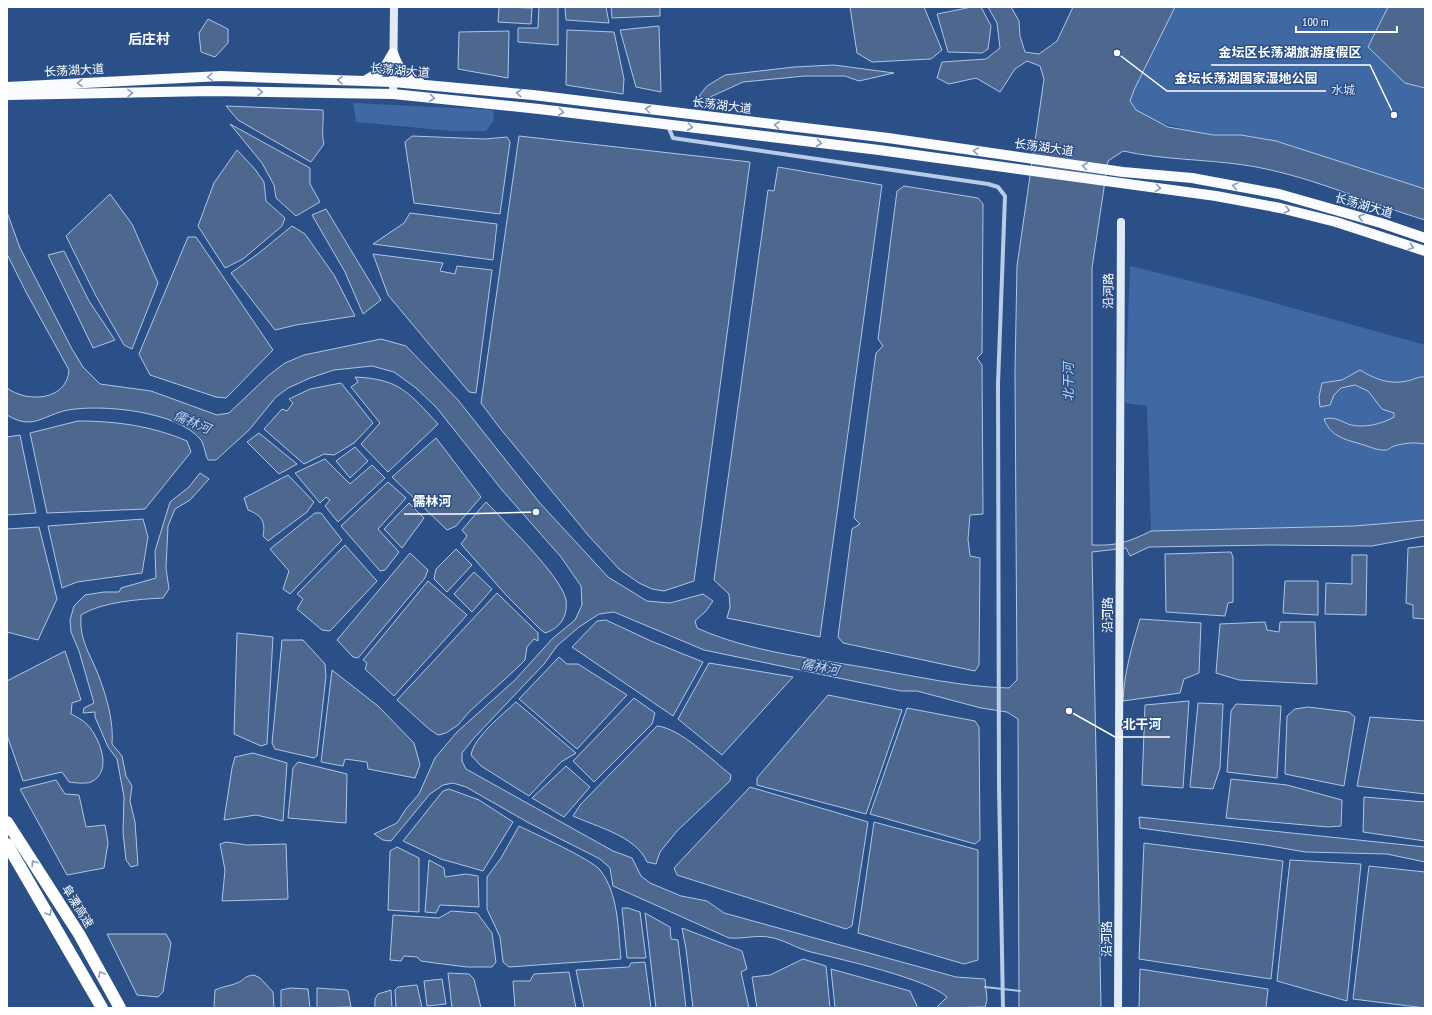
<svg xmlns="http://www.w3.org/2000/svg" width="1432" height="1015" viewBox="0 0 1432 1015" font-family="'PT Sans Narrow','Noto Sans SC',sans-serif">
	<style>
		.green { fill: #4069a4 }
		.water { fill: #4d678f; stroke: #acc6e8 }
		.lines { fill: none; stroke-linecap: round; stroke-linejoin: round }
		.stream { stroke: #acc6e8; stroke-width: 2 }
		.street { stroke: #b7cce8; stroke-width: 4 }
		.secondary { stroke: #e1eaf7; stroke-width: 8 }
		.primary { stroke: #f9fbfe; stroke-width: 10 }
		.highway { stroke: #fff; stroke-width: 12 }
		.oneway { stroke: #889dbd }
		.oneway2 { stroke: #8a9fbe }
		.labels { text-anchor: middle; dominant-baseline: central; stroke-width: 3; stroke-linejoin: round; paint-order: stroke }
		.street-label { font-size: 12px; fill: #fff; stroke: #2b5088 }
		.park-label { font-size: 12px; fill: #dbe6f7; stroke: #2b5088 }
		.water-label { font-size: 13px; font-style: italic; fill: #c3d6ef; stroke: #2b5088 }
		.quarter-label { font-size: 14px; font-weight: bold; fill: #fff; stroke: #2b5088 }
		.leader { fill: none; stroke: #fff; stroke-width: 1.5 }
		.callout-dot { fill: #fff; stroke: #2b5088; stroke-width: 1.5 }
		.callout-label { font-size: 13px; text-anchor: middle; font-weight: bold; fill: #fff; stroke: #2b5088; stroke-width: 3; stroke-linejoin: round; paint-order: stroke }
	</style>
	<rect width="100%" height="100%" fill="#2b5088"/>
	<path class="green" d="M1119,7H1425V198L1113,109Z
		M353,103L493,110L494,120L486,131H452L356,122Z
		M1130,266L1242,294L1425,345V520L1355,526L1151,531L1147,406L1125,403Z"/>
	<path class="water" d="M499,7L532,8L531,24L498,22Z
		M539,7H558V45L518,42V28H538Z
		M565,7H606L609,23L566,20Z
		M611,7H660V16L612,18Z
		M850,7H924L942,50L931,59L872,62L857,53Z
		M972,7H981L991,26L988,49L982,53L948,52L937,14Z
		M988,7H1011L1019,21L1020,36L1025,52L1039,54L1057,41L1073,7H1175L1134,90L1130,101L1136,110L1168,127L1213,135H1241L1276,141L1425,189V220C1365,202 1306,174 1244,165C1203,159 1164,160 1123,151L1108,161L1092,268V545C1117,546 1129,542 1151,531L1355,526L1425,520V536L1372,546L1269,545L1149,547L1130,556L1126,548L1092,552L1101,1008H1019L1018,719L1007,712L981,708L917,691H901L704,650L614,612L599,614L579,627L557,646L544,664L474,738L462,753V761L466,769L613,851L632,858L641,876L650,883L681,896L707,901L724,913L956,977L985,979L987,1000L985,1007L936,1008L947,997C928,979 840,959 811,952C797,949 784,939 768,937C757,935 742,939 729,938L613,886L610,868L600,859L529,823L466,787L453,783L443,785L430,794L391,841L383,840L374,834L397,823L406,809L419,794L435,758L457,732L515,680L552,639L575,620L582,605L581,586L561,557L502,490L436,407L416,388L394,372L372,366L334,370L310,378L288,388L276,397L249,430L216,460H208C205,454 204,444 201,440C178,411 102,404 68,410C43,415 33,431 7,415V388C27,403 67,401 69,370L26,292L7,254V212L20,248L72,349L83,367L100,384L151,391L217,415L229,413L269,375L285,363L304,355L381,339L406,346L458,400L539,502L608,577L647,601L670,603L703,594L713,601L706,611L695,621L697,628C750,652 811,658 868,668C915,676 962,687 1009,688L1017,680L1015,371L1017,266L1044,79L1040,66L1027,61L1015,69L1000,92L976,78L949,84L937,78L942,62L986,59L1000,48L997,23Z
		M1388,7H1425V88L1405,83L1368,47Z
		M208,19L228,29V43L215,57L201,52L199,33Z
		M659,26L661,92L636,87L620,30Z
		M567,30L614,32L624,79L623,94L566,85Z
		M509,31L508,78L458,69L459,32Z
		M834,65L894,73L859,81L845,76H805L743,82L708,98L699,96L707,86L725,75L794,67Z
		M226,106L323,110C324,123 321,132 324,144L311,162L238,120Z
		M230,124L310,168V184L320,202L296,216L276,198L274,185L262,163Z
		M412,136L485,139L507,137L510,142L500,214L414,203L405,142Z
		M519,136L750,162L694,581L664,591L652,589L639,583L619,569L588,535L499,427L481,403Z
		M237,150L254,168L264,182L266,201L285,218L282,226L243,259L225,268L198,226L214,183Z
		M778,167L882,185L820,637L727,618L730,607L729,594L714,580L768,190L774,191Z
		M904,186L978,198L983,204L982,353L977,358L982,365L983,514L970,515L968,539L970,556L980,558L979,665L975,671L843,643L838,637L852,529L860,524L854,518L876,353L883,346L878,339L897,191Z
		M110,194L132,224L158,283L132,349L124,345L96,296L66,236Z
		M326,209L381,300L363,314L345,272L312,215Z
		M410,213L497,224L493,260L373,244L404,223Z
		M292,226L305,234L334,275L355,316L296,325L275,330L231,273L259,253Z
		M188,237H196L273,350L226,398L216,397L150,375L139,354Z
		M64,251L89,301L115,340L93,348L48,255Z
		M373,254L443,263L440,271L455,274L457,266L492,270L476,393L469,392L388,295Z
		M1360,370C1375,379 1389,385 1407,381C1413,380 1419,376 1425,377V444C1415,442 1404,443 1394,446C1391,447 1388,450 1386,450C1379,451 1370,447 1364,445C1348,440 1331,438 1324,419C1336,416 1341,422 1351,425C1365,428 1382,424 1394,417V413L1382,409L1368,391L1355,385L1341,388L1334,395L1330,405L1320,407L1319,397L1322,383L1342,380Z
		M355,377C400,379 409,393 438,424L388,472L361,444L380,423L351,387L358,382Z
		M341,383L373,423L354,443L334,455L324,454L304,464L264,429L282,409L287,411L293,403L289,399L310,389Z
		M78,421C116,421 152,426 187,441L191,452L145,509L47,513L30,433Z
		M259,433L297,464L279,474L247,442Z
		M20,435L36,513L7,515V437Z
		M436,438L481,497L456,526L447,530L392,477Z
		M355,447L368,461L350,478L336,461Z
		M325,459L350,484L372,465L385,478L338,522L325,506L330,500L326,497L320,503L295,473Z
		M200,473L209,479L190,500L175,509L168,526L166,568L169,589L163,598C140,599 101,602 81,615C79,639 89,652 98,674C106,695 114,721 112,744L122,756L126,776L132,786L130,801L135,822L138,865L131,867L126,860L123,832L124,797L117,759L108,747L95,717V712L83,713L84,708L94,703L79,651L71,632L70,620L74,606L85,595L104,592H119L121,588L156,578L155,551L170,502L189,487Z
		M288,475L314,502L307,512L268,541L263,536C266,521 261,515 248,510L244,498Z
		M388,482L406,498L378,529L399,552L385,570L380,571L341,526Z
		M486,502C504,521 562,577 566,600C568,617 560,628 545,633L540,629L507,596L461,544L467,536L462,530Z
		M409,503L424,518L402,548L384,529Z
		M315,513H321L342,540L290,594L283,589L289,571L270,549Z
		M143,519L148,537L142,573L77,582L62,588L48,526Z
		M39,527L57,599L38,640L7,632V529Z
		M345,545L377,581L330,631L322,630L297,609L303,599L297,594Z
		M1425,546V619L1413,618V605L1406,603L1408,548Z
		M456,549L472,565L447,592L434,579L436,569Z
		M1231,552L1233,557V602L1228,603L1225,616L1166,612L1165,554Z
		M410,553L428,570L425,578L358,658L353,657L337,640Z
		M1352,555H1367L1366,615L1325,614L1326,583L1352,584Z
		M474,572L492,589L472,612L454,594Z
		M428,581L467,615L394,696L365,669L367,663L363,660Z
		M1285,581H1318V615L1283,613Z
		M497,593L538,633V641L534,639L527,647L525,660L517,668L469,712L458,725L446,733L438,735L429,729L397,700Z
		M1140,619L1201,623L1199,673L1184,679L1180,693L1123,701C1124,673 1132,646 1140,619Z
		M606,620L651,641L703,662L673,716L572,647L597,621Z
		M1265,622L1267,630L1279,632L1280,622H1315L1317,684L1239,680L1216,673L1220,624Z
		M237,633L273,637L267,744L261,746L234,734Z
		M282,640H303L325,664L326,676L317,756L314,758L275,749L272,743Z
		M65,651L81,700L72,703L71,714C79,718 86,722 91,729C101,743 112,772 91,782C86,784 76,783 69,782L62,772L23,781L7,735V681Z
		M559,657L567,664H578L627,695L577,749L519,699Z
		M709,663L793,677L722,755L678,719Z
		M332,670L378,706L414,743L420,765L415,778L368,769L367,762L345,759L343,766L321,762Z
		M828,695L902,710L866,814L757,785V778Z
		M634,698L655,713L652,724L594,782L573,761Z
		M1189,701L1183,788L1142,785L1145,705Z
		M516,702L576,753L561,762L529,796L481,766L471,755C474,737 502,715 516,702Z
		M1198,703L1223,704L1220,768L1213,789L1190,787Z
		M1236,704L1281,706L1277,778L1227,772L1231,711Z
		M1308,707L1349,712L1355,717L1344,786L1285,774L1287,716L1295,709Z
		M907,708L975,721L979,727L980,840L975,844L870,814Z
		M1370,717L1425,721V794L1357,786Z
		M657,726C680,728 713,761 731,775L730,781L677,831L660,852L656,864L647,862C636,836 597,827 573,816L580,805Z
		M253,753L287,763L283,821L256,815L224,820L232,768L235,757Z
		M298,762L347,774L346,823L288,818L293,768Z
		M566,766L590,787L564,817L532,798Z
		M1231,779L1287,785L1342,800L1341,826L1328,827L1226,818Z
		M56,780L65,794L79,795L86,827L105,825L108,843L104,868L67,875L20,789Z
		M750,787L868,822L852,926L846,929L677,875L674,868Z
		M449,789L479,800L513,822L483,871L441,859L403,841L443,791Z
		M1364,797L1425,802V841L1363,832Z
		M1139,817L1425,847V862L1387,854L1305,852L1265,845L1140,828Z
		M874,822L978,850V960L964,964L858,933Z
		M519,826C535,834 591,859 600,870C619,894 618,931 621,959L509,967L503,962L500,937L487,909V877L501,858Z
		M226,842L247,845L286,844L288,899L222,901L225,870L220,844Z
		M1144,843L1283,861L1271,979L1139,959Z
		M397,847L419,858V912L388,910L390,851Z
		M429,860L444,868L445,877L466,874L478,876L479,907L440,905L436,913L425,912Z
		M1290,860L1361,864L1347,1001L1277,981Z
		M1369,866L1425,872V1008L1353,999Z
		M622,908H628L640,912L646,958H627Z
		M451,911L477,913L492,933L496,962L492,967H467L435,963L421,961L417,957L404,956L401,961L390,960L393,915L439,918Z
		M645,913L670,927L671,939L678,940L686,1008H656Z
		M682,928L742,951L747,969L741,972L749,1008H693L686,949Z
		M107,934H166L171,943L163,992L158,997L137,995Z
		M803,959L826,966L830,1008H757L752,977L770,975Z
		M645,962L651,1008H584L576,970L629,967L631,963Z
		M831,969L910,991L918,1008H835Z
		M1140,969L1268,989L1266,1008H1139Z
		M569,972L576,1008H515L513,981H530L534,974Z
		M448,973L469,974L474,979L481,1008H452Z
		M254,975L260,978L273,992L274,1008H214L215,990C224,986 230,986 237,983C245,980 243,976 254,975Z
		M442,979L446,1004L427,1006L424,981Z
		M417,985L422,1008H396L395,990L398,987Z
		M291,988L308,989L310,1008H281V990Z
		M317,988L346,990L348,991L351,1007L317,1008Z
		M391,990L392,1008H375V999L378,994Z"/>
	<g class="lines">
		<path class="stream" d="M985,987L1020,991"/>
		<path class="street" d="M668,126L673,138L988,184L998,187L1005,196L998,384L999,786L1003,1008"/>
		<path class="secondary" d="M393,94L394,7
			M1118,1008L1121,222"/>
		<path class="primary" d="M393,53C398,67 403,77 419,81
			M366,80L383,70L393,53
			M7,87L221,76L393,82L533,95L888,138L1123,172L1192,178L1279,194L1381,223L1425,238
			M7,95L211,91L393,94L539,109L879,150L1216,196L1280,208L1336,222L1425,251"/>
		<path class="highway" d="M7,822L79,934L120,1008
			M7,844L102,1008"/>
	</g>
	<defs><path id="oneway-chevron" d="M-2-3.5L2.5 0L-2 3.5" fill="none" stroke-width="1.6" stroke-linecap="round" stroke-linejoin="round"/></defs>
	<g class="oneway">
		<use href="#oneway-chevron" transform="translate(210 77) rotate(177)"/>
		<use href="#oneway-chevron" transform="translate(340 80) rotate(-178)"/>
		<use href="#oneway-chevron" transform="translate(80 83) rotate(177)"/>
		<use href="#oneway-chevron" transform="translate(260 92) rotate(1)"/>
		<use href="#oneway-chevron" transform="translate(130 93) rotate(-1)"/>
		<use href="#oneway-chevron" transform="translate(519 93) rotate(-175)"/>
		<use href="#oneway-chevron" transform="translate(432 98) rotate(6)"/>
		<use href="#oneway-chevron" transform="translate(648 109) rotate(-173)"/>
		<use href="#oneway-chevron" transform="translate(561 112) rotate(7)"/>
		<use href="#oneway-chevron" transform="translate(777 125) rotate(-173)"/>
		<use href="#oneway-chevron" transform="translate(690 127) rotate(7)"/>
		<use href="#oneway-chevron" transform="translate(819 143) rotate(7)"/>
		<use href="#oneway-chevron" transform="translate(976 151) rotate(-172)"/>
		<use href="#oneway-chevron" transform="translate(1085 166) rotate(-172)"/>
		<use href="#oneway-chevron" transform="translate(1235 186) rotate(-170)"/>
		<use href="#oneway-chevron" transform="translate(1158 188) rotate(8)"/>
		<use href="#oneway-chevron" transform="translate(1287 210) rotate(14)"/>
		<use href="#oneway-chevron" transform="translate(1361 217) rotate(-164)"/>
		<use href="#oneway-chevron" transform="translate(1411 247) rotate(18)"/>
	</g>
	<g class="oneway2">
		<use href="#oneway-chevron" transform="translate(34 863) rotate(-123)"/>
		<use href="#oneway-chevron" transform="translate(49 913) rotate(59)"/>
		<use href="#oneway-chevron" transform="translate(101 974) rotate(-119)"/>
	</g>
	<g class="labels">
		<g class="street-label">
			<text transform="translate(74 70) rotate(-3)">长荡湖大道</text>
			<text transform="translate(400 70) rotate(5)">长荡湖大道</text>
			<text transform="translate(722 105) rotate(7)">长荡湖大道</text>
			<text transform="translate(1044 147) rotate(8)">长荡湖大道</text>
			<text transform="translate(1364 205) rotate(16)">长荡湖大道</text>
			<text transform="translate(1108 291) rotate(-89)">沿河路</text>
			<text transform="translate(1107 615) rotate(-90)">沿河路</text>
			<text transform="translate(78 906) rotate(58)">阜溧高速</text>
			<text transform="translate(1106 939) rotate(-90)">沿河路</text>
		</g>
		<g class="park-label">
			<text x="1343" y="89">水城</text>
		</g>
		<g class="water-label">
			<text transform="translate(1068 382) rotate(-90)">北干河</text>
			<text transform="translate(192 422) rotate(23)">儒林河</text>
			<text transform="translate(820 667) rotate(11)">儒林河</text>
		</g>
		<g class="quarter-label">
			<text x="149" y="39">后庄村</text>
		</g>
	</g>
	<path class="leader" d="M1394 115L1370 65H1211M1117 53L1167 91H1326M536 512L459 514H404M1069 711L1115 737H1170"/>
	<g class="callout-dot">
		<circle cx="1394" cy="115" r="4"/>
		<circle cx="1117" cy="53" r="4"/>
		<circle cx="536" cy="512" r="4"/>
		<circle cx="1069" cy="711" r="4"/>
	</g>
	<g class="callout-label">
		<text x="1290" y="57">金坛区长荡湖旅游度假区</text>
		<text x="1246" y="83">金坛长荡湖国家湿地公园</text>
		<text x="432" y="506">儒林河</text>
		<text x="1142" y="729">北干河</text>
	</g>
	<rect width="1432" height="1015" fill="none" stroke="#ffffff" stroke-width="16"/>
	<path d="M1296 26v6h101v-6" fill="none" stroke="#ffffff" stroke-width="2"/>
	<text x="1302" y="26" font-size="12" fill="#ffffff" stroke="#2b5088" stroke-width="3" paint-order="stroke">100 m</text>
</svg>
